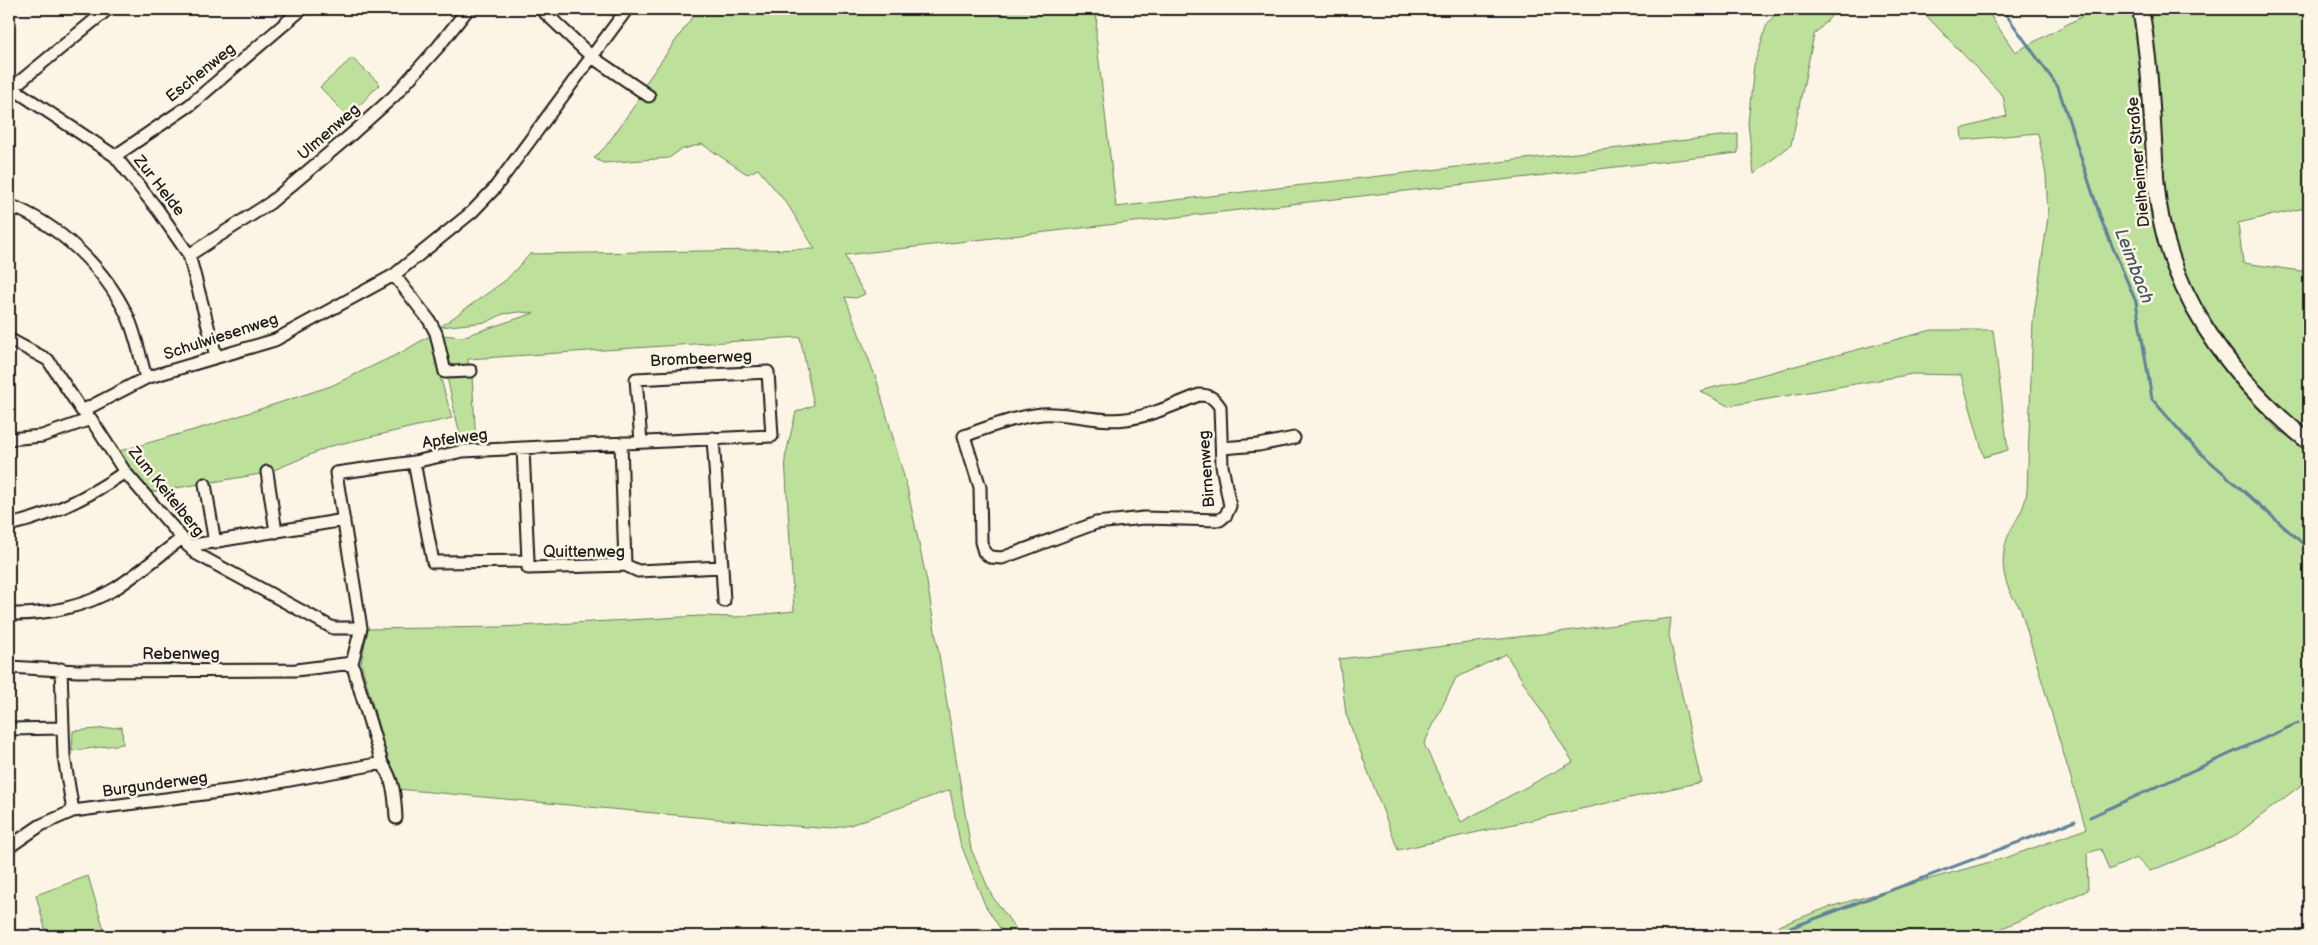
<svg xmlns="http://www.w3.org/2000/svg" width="2318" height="945" viewBox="0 0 2318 945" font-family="'Balsamiq Sans',sans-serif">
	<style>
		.green { fill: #bde19b; stroke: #6c7e5c; fill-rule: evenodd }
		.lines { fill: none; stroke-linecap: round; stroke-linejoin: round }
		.stream { stroke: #608199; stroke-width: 3 }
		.street-casing { stroke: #1c1c1c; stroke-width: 15 }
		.secondary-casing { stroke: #1c1c1c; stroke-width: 19 }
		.street { stroke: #fcf5e5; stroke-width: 11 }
		.secondary { stroke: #fcf5e5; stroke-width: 15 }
		.labels { text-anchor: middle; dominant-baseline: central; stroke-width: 5; stroke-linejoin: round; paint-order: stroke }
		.street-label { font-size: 16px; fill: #1c1c1c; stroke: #fcf5e5 }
		.water-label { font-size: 18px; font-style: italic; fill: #445765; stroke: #fcf5e5 }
	</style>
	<rect width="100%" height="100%" fill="#fcf5e5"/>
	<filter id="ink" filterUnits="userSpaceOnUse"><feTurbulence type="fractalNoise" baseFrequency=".02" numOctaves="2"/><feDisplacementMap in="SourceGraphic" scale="10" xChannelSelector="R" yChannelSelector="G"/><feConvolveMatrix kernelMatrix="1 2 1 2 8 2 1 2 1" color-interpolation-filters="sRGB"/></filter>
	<g filter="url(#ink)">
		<path class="green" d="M698,9H1097L1096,36L1116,207L1738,134V153L845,255L854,277L865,294L856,298L845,297L877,381L907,487L927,582L971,849L992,896L1021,936H1005L985,905L960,842L950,790L850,825L831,829L771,824L398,789L384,746L361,663L368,629L501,627L700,616L737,617L794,611L785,458L796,412L814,405L800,337L468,359V366L452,367L447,358L442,335L462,337L534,313L519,312L503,314L487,322L440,327L506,280L530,254L815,249L788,205L758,169L747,174L702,144L680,150L669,158L603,163L594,158L606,146L637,102L638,94Z
			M1780,9H1840L1835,12L1814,35L1791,145L1754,174L1748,124L1754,65L1767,24Z
			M1920,9H1986L2015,52L2096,9H2309V207L2238,223L2243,263L2309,272V434L2288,418L2245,372L2231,379L2276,428L2309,451V779L2232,838L2150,871L2136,858L2109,870L2101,849L2087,853L2088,890L1985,936H1752L1829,907L2008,857L2086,829L2020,607C2003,587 1998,559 2009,534C2017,517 2024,512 2027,491L2033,322L2048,217L2046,175L2038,133L1962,140L1961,129L2007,116L2003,96Z
			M352,58L380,84L348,117L320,87Z
			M1932,330H1993L2008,450L1984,457L1961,375L1913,374L1728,406L1700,391Z
			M433,334L440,376L452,418L331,446L267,473L146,493L116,452L211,425L331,386L402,352Z
			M472,375L476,443L462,444L447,377Z
			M1671,618L1669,635L1701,782L1398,850L1346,714L1339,659ZM1506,654L1573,762L1461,822L1424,744L1456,678Z
			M122,727L123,744L72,751L73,731Z
			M88,876L106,936H47L36,895Z"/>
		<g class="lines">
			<path class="stream" d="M2002,9L2058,87L2102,222L2136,302L2152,399L2195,448L2309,549
				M2090,817L2298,723
				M1769,936L2075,821"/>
			<defs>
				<path id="street" d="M541,9L592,57L649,96
					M9,86L115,156L158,210L189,255L216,356
					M12,88L108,9
					M115,156L190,105L302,9
					M9,205C58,224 104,267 127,315C136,334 140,357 146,378
					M189,255L270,203L353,133L394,96L438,47L468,9
					M394,275L429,320L436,333L445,372L471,371
					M9,339L48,360L82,411L91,419L125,472L195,553L333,628H361
					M1199,395C1210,395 1214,398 1220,407L1222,466L1230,506L1226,515L1220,520L1144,518L1096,523L1002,558L990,557L984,552L981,542L980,487L964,436C989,427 1015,417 1042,414C1070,412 1098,423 1126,419C1151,416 1176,404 1199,395Z
					M82,411L146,378L275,340L394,275L472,212L494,189L627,9
					M9,439L42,436L91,419
					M621,443L625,565
					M523,448L528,561
					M1222,448L1259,445L1294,438
					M414,462L433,562L528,561V568L625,565L638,571L722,567L713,438
					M267,472L276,532
					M205,484L215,543
					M9,525C51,516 90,496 125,472
					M188,546L344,520
					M722,567L724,601
					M9,614C44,615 86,607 116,588C139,573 160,555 181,539
					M352,663L361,628L336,473L414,462L463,451L772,436L768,372L636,379L641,442
					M352,663L382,763C394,781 395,797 396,818
					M9,667L78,671L296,670L352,663
					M61,669L64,757L73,811L242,789L382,763
					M9,729L62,728
					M9,847L41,825L73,811"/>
				<path id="secondary" d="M2140,9C2144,23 2145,39 2147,54C2152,97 2153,139 2156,182C2163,287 2229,378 2309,442"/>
			</defs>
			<use href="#street" class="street-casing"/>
			<use href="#secondary" class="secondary-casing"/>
			<use href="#street" class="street"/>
			<use href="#secondary" class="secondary"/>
		</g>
	</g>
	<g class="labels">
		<g class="street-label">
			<text transform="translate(201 73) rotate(-39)">Eschenweg</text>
			<text transform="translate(329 132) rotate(-41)">Ulmenweg</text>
			<text transform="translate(2139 162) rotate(-95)">Dielheimer Straße</text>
			<text transform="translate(159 186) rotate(52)">Zur Helde</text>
			<text transform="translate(221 337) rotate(-18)">Schulwiesenweg</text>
			<text transform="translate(701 359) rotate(-3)">Brombeerweg</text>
			<text transform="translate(455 439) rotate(-8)">Apfelweg</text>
			<text transform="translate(1207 469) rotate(-94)">Birnenweg</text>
			<text transform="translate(166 492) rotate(51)">Zum Keitelberg</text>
			<text x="584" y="552">Quittenweg</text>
			<text x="181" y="654">Rebenweg</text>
			<text transform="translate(155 785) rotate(-8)">Burgunderweg</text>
		</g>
		<g class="water-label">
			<text transform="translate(2134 266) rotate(69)">Leimbach</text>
		</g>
	</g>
	<rect width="2318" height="945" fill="none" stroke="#fcf5e5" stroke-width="30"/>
	<rect x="15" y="15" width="2288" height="915" fill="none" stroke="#1c1c1c" stroke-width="2" filter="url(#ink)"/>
</svg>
